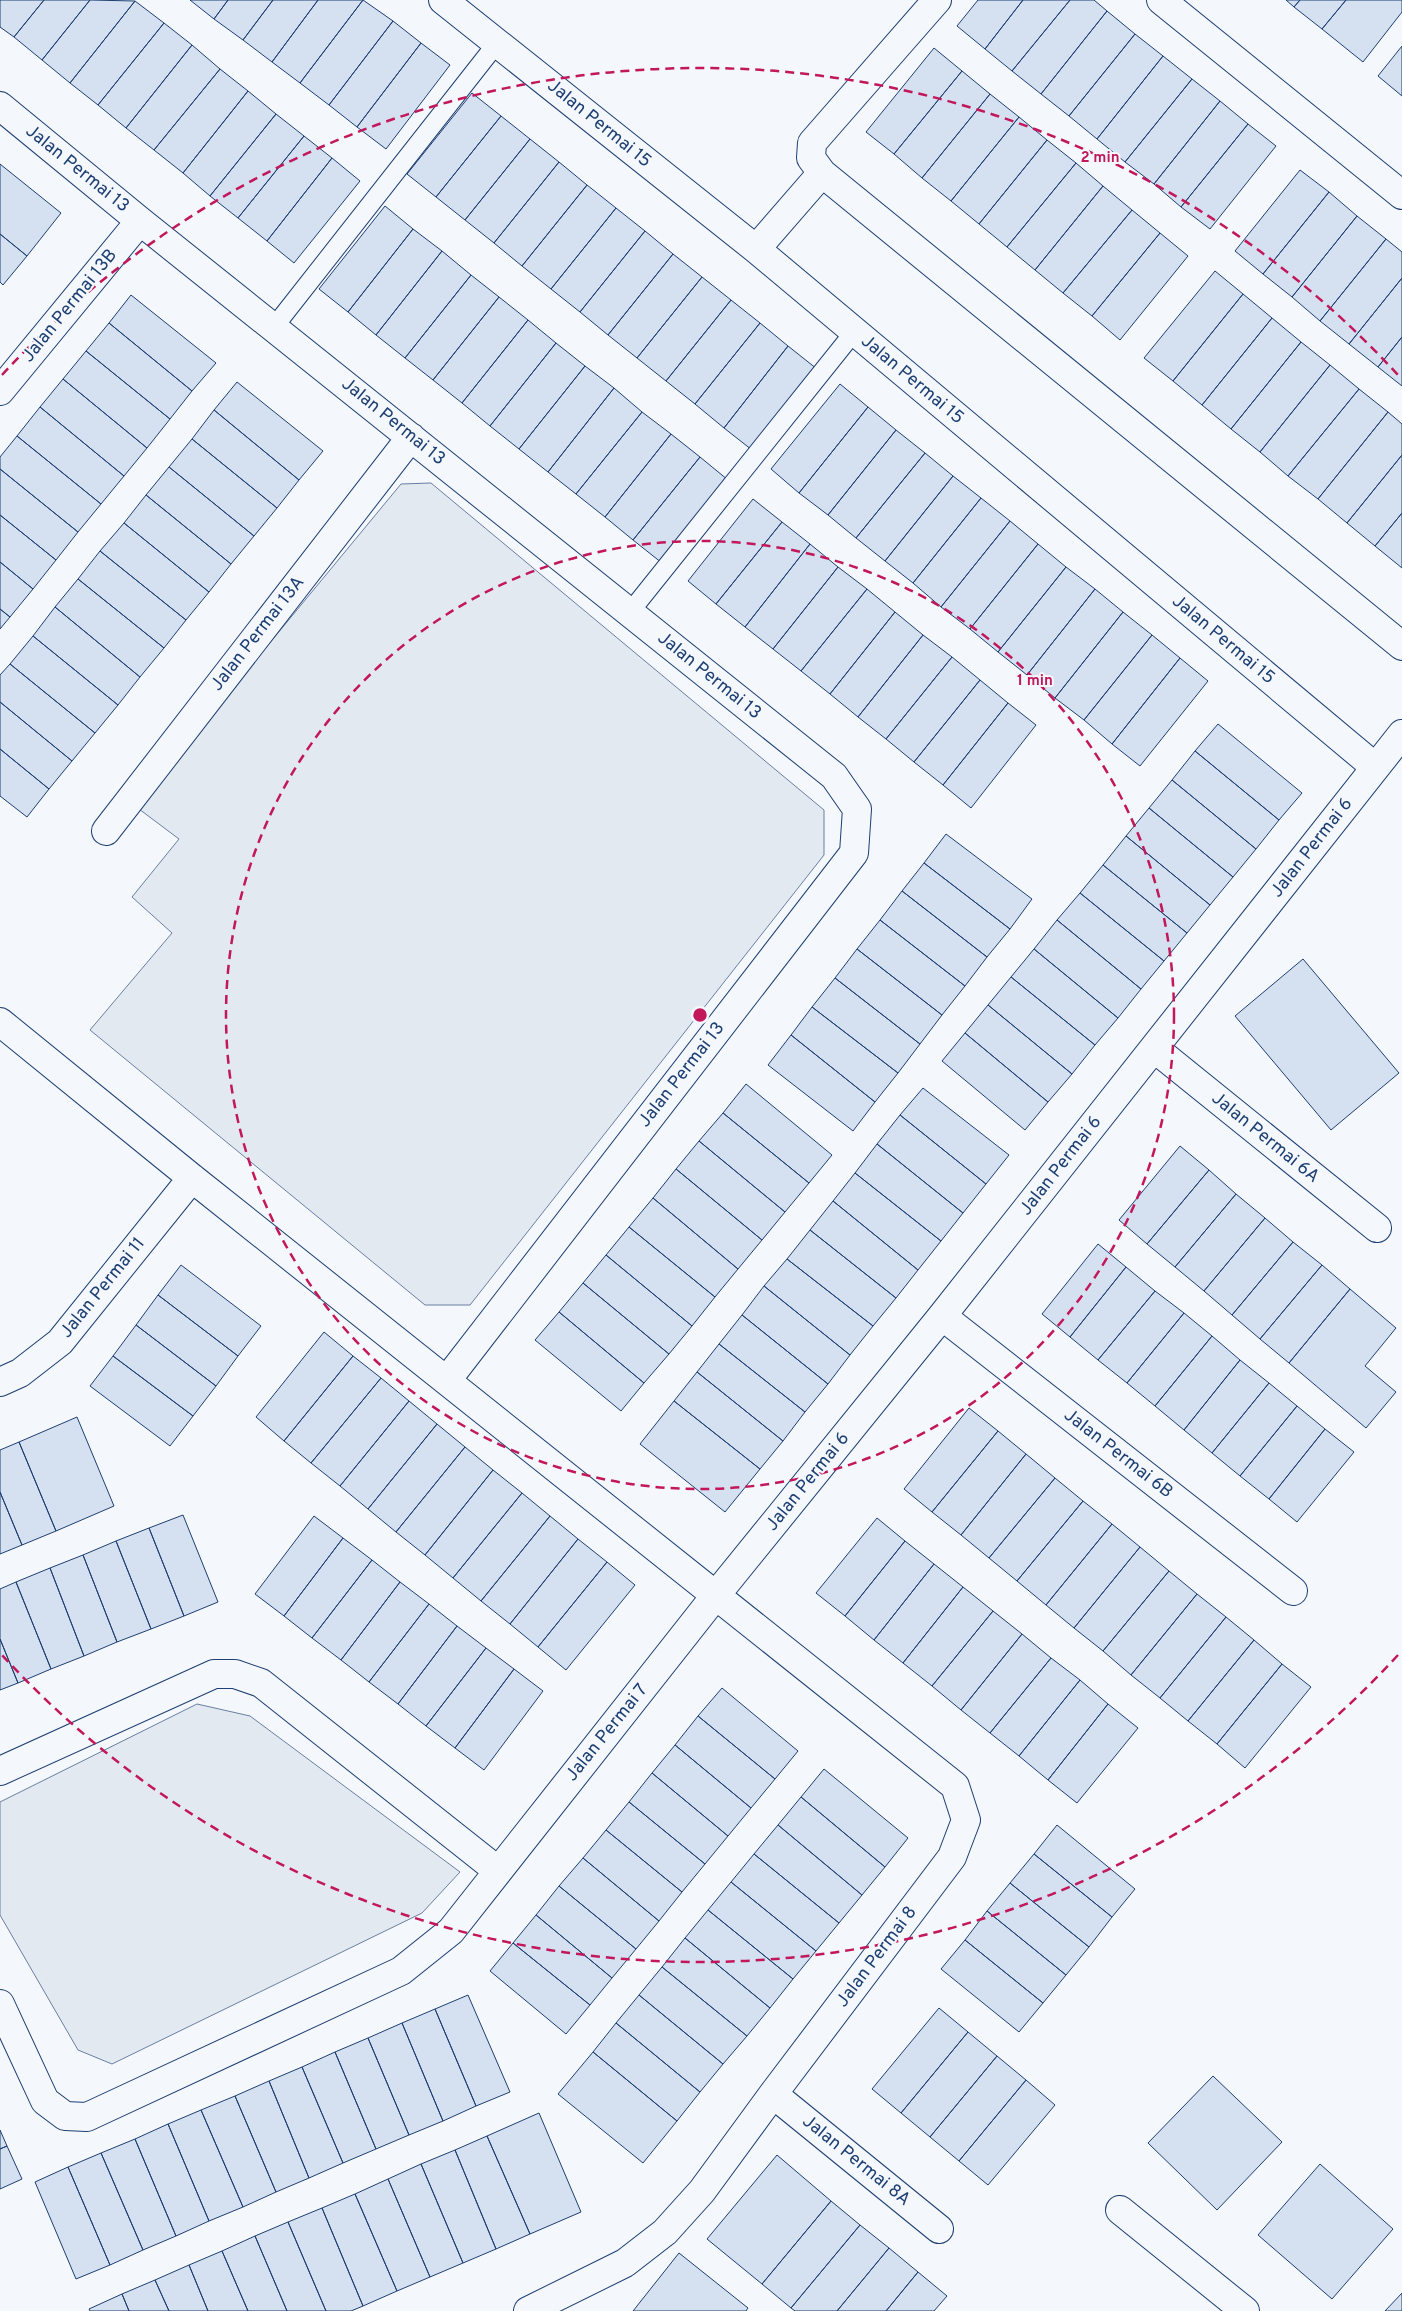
<svg xmlns="http://www.w3.org/2000/svg" width="1402" height="2311" viewBox="0 0 1402 2311" font-family="Overpass,sans-serif">
	<style>
		.green { fill: #e3e9f0; stroke: #687fa3 }
		.building { fill: #d5e0f0; stroke: #1d3f73 }
		.lines { fill: none; stroke-linecap: round; stroke-linejoin: round }
		.service-casing { stroke: #1d3f73; stroke-width: 20 }
		.minor-casing { stroke: #1d3f73; stroke-width: 30 }
		.service { stroke: #f4f7fb; stroke-width: 18 }
		.minor { stroke: #f4f7fb; stroke-width: 28 }
		.ring { fill: none; stroke: #c2185b; stroke-width: 2.5; stroke-dasharray: 9 6 }
		.labels { text-anchor: middle; dominant-baseline: central; stroke-width: 4; stroke-linejoin: round; paint-order: stroke }
		.street-label { font-size: 18px; fill: #1d3f73; stroke: #f4f7fb }
		.centre { fill: #c2185b; stroke: #f4f7fb; stroke-width: 2.5 }
		.ring-label { font-size: 15px; text-anchor: middle; font-weight: bold; fill: #c2185b; stroke: #f4f7fb; stroke-width: 4; stroke-linejoin: round; paint-order: stroke }
	</style>
	<rect width="100%" height="100%" fill="#f4f7fb"/>
	<path class="green" d="M431,483L824,810V855L470,1305H425L90,1030L172,933L132,897L179,839L135,806L401,484Z
		M197,1704L250,1716L460,1872L422,1913L112,2064L78,2050L0,1915V1802Z"/>
	<path class="building" d="M0,0H44L14,37L0,27Z
		M44,0H90L42,60L14,37Z
		M90,0L135,1L70,83L42,60Z
		M190,0H228L214,19Z
		M228,0H273L243,40L214,19Z
		M273,0H318L272,62L243,40Z
		M318,0H363L300,83L272,62Z
		M363,0L393,21L329,105L300,83Z
		M978,0H1023L985,49L957,26Z
		M1023,0H1070L1012,71L985,49Z
		M1070,0H1094L1107,11L1041,94L1012,71Z
		M1286,0H1300L1294,7Z
		M1300,0H1346L1322,29L1294,7Z
		M1346,0H1402V12L1363,62L1322,29Z
		M135,1L164,23L98,105L70,83Z
		M1107,11L1135,34L1069,116L1041,94Z
		M393,21L421,43L357,127L329,105Z
		M164,23L192,45L126,128L98,105Z
		M1135,34L1163,56L1097,139L1069,116Z
		M421,43L450,65L386,149L357,127Z
		M192,45L220,69L154,150L126,128Z
		M1402,46V96L1378,76Z
		M934,48L962,71L894,154L866,132Z
		M1163,56L1192,79L1125,162L1097,139Z
		M220,69L248,91L183,173L154,150Z
		M962,71L990,94L922,178L894,154Z
		M1192,79L1220,101L1154,184L1125,162Z
		M248,91L276,114L210,196L183,173Z
		M472,93L501,116L436,197L407,174Z
		M990,94L1019,117L951,201L922,178Z
		M1220,101L1248,124L1181,207L1154,184Z
		M276,114L304,136L238,218L210,196Z
		M501,116L530,139L465,220L436,197Z
		M1019,117L1047,140L979,224L951,201Z
		M1248,124L1276,146L1210,229L1181,207Z
		M304,136L332,158L267,241L238,218Z
		M530,139L559,162L494,243L465,220Z
		M1047,140L1076,163L1007,247L979,224Z
		M332,158L360,181L294,263L267,241Z
		M559,162L587,185L522,266L494,243Z
		M1076,163L1103,186L1035,270L1007,247Z
		M0,164L61,213L27,256L0,234Z
		M1300,170L1329,192L1263,274L1235,251Z
		M587,185L616,208L551,289L522,266Z
		M1103,186L1132,210L1063,293L1035,270Z
		M1329,192L1357,216L1292,297L1263,274Z
		M385,206L413,229L348,312L319,289Z
		M616,208L645,231L580,312L551,289Z
		M1132,210L1160,233L1092,316L1063,293Z
		M1357,216L1386,239L1320,321L1292,297Z
		M413,229L442,251L376,335L348,312Z
		M645,231L673,254L608,335L580,312Z
		M1160,233L1188,256L1120,340L1092,316Z
		M0,234L27,256L3,285L0,282Z
		M1386,239L1402,252V278L1349,344L1320,321Z
		M442,251L471,275L405,358L376,335Z
		M673,254L702,277L637,358L608,335Z
		M1215,271L1243,294L1173,381L1144,358Z
		M471,275L499,297L433,380L405,358Z
		M702,277L731,300L666,381L637,358Z
		M1402,278V337L1378,367L1349,344Z
		M1243,294L1272,318L1202,405L1173,381Z
		M131,295L216,363L192,391L109,323Z
		M499,297L528,320L462,403L433,380Z
		M731,300L760,323L695,404L666,381Z
		M1272,318L1301,342L1231,429L1202,405Z
		M528,320L556,343L490,426L462,403Z
		M109,323L192,391L170,419L86,351Z
		M760,323L788,346L724,428L695,404Z
		M1402,337V386L1378,367Z
		M1301,342L1330,365L1260,452L1231,429Z
		M556,343L585,366L519,449L490,426Z
		M788,346L817,369L752,450L724,428Z
		M86,351L170,419L147,448L63,379Z
		M1330,365L1359,389L1288,476L1260,452Z
		M585,366L614,388L548,472L519,449Z
		M63,379L147,448L124,476L40,407Z
		M237,382L323,451L299,480L214,410Z
		M840,384L868,407L799,493L771,469Z
		M614,388L642,412L576,494L548,472Z
		M1359,389L1388,412L1318,499L1288,476Z
		M40,407L124,476L101,504L17,436Z
		M868,407L896,430L828,515L799,493Z
		M214,410L299,480L277,508L192,439Z
		M642,412L671,434L605,517L576,494Z
		M1388,412L1402,424V455L1347,523L1318,499Z
		M896,430L925,453L856,538L828,515Z
		M671,434L700,457L633,540L605,517Z
		M17,436L101,504L78,532L0,469V457Z
		M192,439L277,508L254,536L169,467Z
		M925,453L953,476L885,561L856,538Z
		M1402,455V513L1375,546L1347,523Z
		M700,457L728,480L662,563L633,540Z
		M169,467L254,536L231,564L146,495Z
		M0,469L78,532L56,560L0,515Z
		M953,476L981,498L913,583L885,561Z
		M146,495L231,564L209,592L124,523Z
		M981,498L1010,521L941,607L913,583Z
		M753,499L782,522L716,604L688,581Z
		M1402,513V568L1375,546Z
		M0,515L56,560L33,589L0,562Z
		M1010,521L1038,544L970,629L941,607Z
		M782,522L810,544L745,627L716,604Z
		M124,523L209,592L186,620L100,551Z
		M810,544L838,567L773,649L745,627Z
		M1038,544L1066,567L998,652L970,629Z
		M100,551L186,620L164,648L78,579Z
		M0,562L33,589L10,617L0,609Z
		M838,567L867,589L801,671L773,649Z
		M1066,567L1095,589L1027,675L998,652Z
		M78,579L164,648L140,677L55,607Z
		M867,589L895,612L830,694L801,671Z
		M1095,589L1123,612L1055,698L1027,675Z
		M55,607L140,677L118,705L33,636Z
		M0,609L10,617L0,629Z
		M895,612L923,635L858,717L830,694Z
		M1123,612L1152,635L1084,720L1055,698Z
		M923,635L952,657L886,739L858,717Z
		M1152,635L1180,658L1112,744L1084,720Z
		M33,636L118,705L95,733L10,664Z
		M952,657L980,680L914,762L886,739Z
		M1180,658L1208,681L1140,766L1112,744Z
		M10,664L95,733L72,761L0,702V675Z
		M980,680L1008,703L943,785L914,762Z
		M0,702L72,761L49,789L0,749Z
		M1008,703L1036,725L971,808L943,785Z
		M1218,724L1302,793L1279,820L1195,751Z
		M0,749L49,789L27,817L0,796Z
		M1195,751L1279,820L1256,849L1172,780Z
		M1172,780L1256,849L1233,877L1149,808Z
		M1149,808L1233,877L1210,905L1126,836Z
		M946,834L1032,899L1010,929L924,863Z
		M1126,836L1210,905L1187,933L1103,865Z
		M924,863L1010,929L987,957L902,891Z
		M1103,865L1187,933L1164,961L1080,893Z
		M902,891L987,957L965,986L880,920Z
		M1080,893L1164,961L1141,989L1057,920Z
		M880,920L965,986L942,1015L857,949Z
		M1057,920L1141,989L1118,1018L1034,949Z
		M857,949L942,1015L920,1044L835,978Z
		M1034,949L1118,1018L1095,1045L1011,977Z
		M1303,959L1399,1073L1331,1130L1235,1016Z
		M1011,977L1095,1045L1072,1074L988,1005Z
		M835,978L920,1044L898,1073L812,1007Z
		M988,1005L1072,1074L1048,1102L965,1033Z
		M812,1007L898,1073L875,1102L791,1035Z
		M965,1033L1048,1102L1025,1130L942,1061Z
		M791,1035L875,1102L853,1131L768,1065Z
		M746,1084L832,1155L809,1183L723,1113Z
		M923,1088L1009,1155L986,1184L900,1115Z
		M723,1113L809,1183L785,1212L699,1141Z
		M900,1115L986,1184L963,1213L877,1144Z
		M699,1141L785,1212L762,1240L676,1169Z
		M877,1144L963,1213L941,1241L855,1173Z
		M1180,1146L1209,1170L1147,1244L1119,1220Z
		M676,1169L762,1240L738,1269L653,1198Z
		M1209,1170L1236,1194L1175,1267L1147,1244Z
		M855,1173L941,1241L918,1270L833,1201Z
		M1236,1194L1265,1218L1204,1291L1175,1267Z
		M653,1198L738,1269L715,1297L629,1227Z
		M833,1201L918,1270L896,1298L810,1230Z
		M1265,1218L1293,1242L1232,1315L1204,1291Z
		M629,1227L715,1297L692,1326L606,1255Z
		M810,1230L896,1298L873,1326L787,1259Z
		M1293,1242L1322,1265L1260,1339L1232,1315Z
		M1098,1244L1126,1267L1070,1337L1042,1314Z
		M606,1255L692,1326L669,1354L583,1283Z
		M787,1259L873,1326L850,1355L764,1286Z
		M181,1265L261,1326L238,1356L158,1295Z
		M1322,1265L1350,1289L1289,1363L1260,1339Z
		M1126,1267L1155,1291L1098,1360L1070,1337Z
		M583,1283L669,1354L644,1383L559,1312Z
		M764,1286L850,1355L828,1384L742,1315Z
		M1350,1289L1396,1328L1365,1366L1396,1392L1366,1428L1289,1363Z
		M1155,1291L1184,1313L1127,1383L1098,1360Z
		M158,1295L238,1356L216,1386L136,1325Z
		M559,1312L644,1383L621,1411L535,1340Z
		M1184,1313L1212,1336L1155,1406L1127,1383Z
		M742,1315L828,1384L805,1412L719,1344Z
		M136,1325L216,1386L193,1416L113,1356Z
		M324,1332L353,1356L284,1441L256,1417Z
		M1212,1336L1240,1360L1184,1430L1155,1406Z
		M719,1344L805,1412L783,1441L697,1372Z
		M113,1356L193,1416L170,1446L90,1386Z
		M353,1356L381,1378L311,1463L284,1441Z
		M1240,1360L1269,1383L1212,1453L1184,1430Z
		M697,1372L783,1441L760,1469L674,1401Z
		M381,1378L409,1401L340,1486L311,1463Z
		M1269,1383L1297,1406L1240,1476L1212,1453Z
		M409,1401L437,1424L368,1509L340,1486Z
		M674,1401L760,1469L725,1512L640,1444Z
		M1297,1406L1325,1429L1269,1499L1240,1476Z
		M969,1408L998,1431L932,1512L904,1489Z
		M77,1417L114,1506L56,1531L19,1442Z
		M437,1424L465,1447L396,1532L368,1509Z
		M1325,1429L1354,1452L1297,1522L1269,1499Z
		M998,1431L1026,1454L961,1535L932,1512Z
		M19,1442L56,1531L22,1545L0,1492V1450Z
		M465,1447L493,1470L425,1555L396,1532Z
		M1026,1454L1055,1478L989,1558L961,1535Z
		M493,1470L522,1493L453,1578L425,1555Z
		M1055,1478L1083,1501L1017,1581L989,1558Z
		M0,1492L22,1545L0,1554Z
		M522,1493L550,1516L481,1601L453,1578Z
		M1083,1501L1112,1524L1046,1605L1017,1581Z
		M183,1515L218,1602L184,1616L149,1528Z
		M314,1516L343,1538L284,1616L255,1594Z
		M550,1516L578,1539L510,1624L481,1601Z
		M877,1518L905,1541L845,1616L816,1593Z
		M1112,1524L1140,1547L1074,1628L1046,1605Z
		M149,1528L184,1616L151,1629L116,1541Z
		M343,1538L372,1560L312,1638L284,1616Z
		M578,1539L607,1562L538,1647L510,1624Z
		M116,1541L151,1629L117,1642L83,1555Z
		M905,1541L934,1564L874,1640L845,1616Z
		M1140,1547L1169,1571L1103,1651L1074,1628Z
		M83,1555L117,1642L84,1656L50,1568Z
		M372,1560L400,1582L341,1660L312,1638Z
		M607,1562L635,1585L566,1670L538,1647Z
		M934,1564L963,1587L903,1663L874,1640Z
		M50,1568L84,1656L51,1669L16,1582Z
		M1169,1571L1197,1594L1131,1675L1103,1651Z
		M16,1582L51,1669L18,1683L0,1639V1589Z
		M400,1582L429,1604L369,1682L341,1660Z
		M963,1587L993,1611L932,1686L903,1663Z
		M1197,1594L1226,1617L1160,1698L1131,1675Z
		M429,1604L457,1626L398,1704L369,1682Z
		M993,1611L1022,1634L961,1710L932,1686Z
		M1226,1617L1254,1640L1188,1721L1160,1698Z
		M457,1626L486,1648L426,1726L398,1704Z
		M1022,1634L1051,1658L990,1733L961,1710Z
		M0,1639L18,1683L0,1690Z
		M1254,1640L1282,1664L1217,1744L1188,1721Z
		M486,1648L514,1669L455,1748L426,1726Z
		M1051,1658L1080,1680L1019,1756L990,1733Z
		M1282,1664L1311,1687L1245,1768L1217,1744Z
		M514,1669L543,1691L484,1770L455,1748Z
		M1080,1680L1108,1704L1048,1780L1019,1756Z
		M722,1688L798,1751L775,1779L698,1716Z
		M1108,1704L1138,1728L1077,1803L1048,1780Z
		M698,1716L775,1779L751,1808L675,1745Z
		M675,1745L751,1808L728,1836L652,1773Z
		M824,1769L908,1838L885,1867L801,1797Z
		M652,1773L728,1836L705,1864L629,1802Z
		M801,1797L885,1867L862,1895L778,1825Z
		M629,1802L705,1864L682,1892L606,1830Z
		M778,1825L862,1895L839,1923L754,1854Z
		M1057,1825L1135,1889L1112,1917L1034,1854Z
		M606,1830L682,1892L659,1921L583,1858Z
		M754,1854L839,1923L816,1951L731,1882Z
		M1034,1854L1112,1917L1089,1947L1010,1883Z
		M583,1858L659,1921L636,1949L559,1886Z
		M731,1882L816,1951L793,1979L708,1910Z
		M1010,1883L1089,1947L1066,1975L987,1911Z
		M559,1886L636,1949L612,1978L536,1915Z
		M708,1910L793,1979L770,2008L685,1938Z
		M987,1911L1066,1975L1043,2003L965,1940Z
		M536,1915L612,1978L590,2005L513,1943Z
		M685,1938L770,2008L747,2036L662,1967Z
		M965,1940L1043,2003L1019,2032L941,1969Z
		M513,1943L590,2005L566,2034L490,1971Z
		M662,1967L747,2036L723,2064L639,1995Z
		M468,1995L510,2092L476,2106L435,2009Z
		M639,1995L723,2064L700,2092L616,2023Z
		M939,2008L968,2032L901,2113L872,2089Z
		M435,2009L476,2106L443,2121L402,2023Z
		M402,2023L443,2121L409,2135L368,2038Z
		M616,2023L700,2092L677,2121L593,2052Z
		M968,2032L997,2056L930,2137L901,2113Z
		M368,2038L409,2135L376,2149L335,2052Z
		M335,2052L376,2149L343,2163L302,2067Z
		M593,2052L677,2121L643,2163L558,2094Z
		M997,2056L1026,2080L959,2161L930,2137Z
		M302,2067L343,2163L309,2178L269,2081Z
		M1213,2076L1282,2142L1217,2210L1148,2143Z
		M1026,2080L1055,2105L988,2185L959,2161Z
		M269,2081L309,2178L276,2192L235,2096Z
		M235,2096L276,2192L243,2207L201,2110Z
		M201,2110L243,2207L209,2221L168,2124Z
		M539,2113L581,2212L530,2234L487,2136Z
		M168,2124L209,2221L176,2236L135,2139Z
		M0,2130L7,2146L0,2149Z
		M487,2136L530,2234L496,2249L455,2150Z
		M135,2139L176,2236L143,2250L101,2153Z
		M7,2146L22,2179L0,2189V2149Z
		M455,2150L496,2249L463,2263L421,2164Z
		M101,2153L143,2250L110,2265L68,2167Z
		M777,2155L831,2201L762,2284L707,2239Z
		M421,2164L463,2263L430,2277L388,2179Z
		M1320,2164L1393,2229L1332,2299L1258,2235Z
		M68,2167L110,2265L76,2279L35,2182Z
		M388,2179L430,2277L397,2291L355,2194Z
		M355,2194L397,2291L363,2306L322,2208Z
		M831,2201L860,2225L791,2308L762,2284Z
		M322,2208L363,2306L351,2311H326L288,2222Z
		M288,2222L326,2311H287L255,2236Z
		M860,2225L889,2248L837,2311H795L791,2308Z
		M255,2236L287,2311H248L222,2251Z
		M889,2248L918,2272L886,2311H837Z
		M222,2251L248,2311H208L189,2265Z
		M679,2253L748,2308L746,2311H633Z
		M189,2265L208,2311H169L155,2280Z
		M918,2272L947,2296L934,2311H886Z
		M155,2280L169,2311H129L122,2294Z
		M1402,2293V2311H1385Z
		M122,2294L129,2311H90L89,2309Z"/>
	<g class="lines">
		<defs>
			<path id="service" d="M274,327L497,43
				M630,612L854,332"/>
			<path id="minor" d="M443,0L756,249L1375,767
				M1161,0L1402,195
				M0,106L140,221L834,776L857,809L854,853L447,1380
				M822,173L811,158L812,143L937,0
				M756,249L822,173L1402,646
				M0,391L140,221
				M106,831L411,437
				M0,1022L192,1178L955,1786L966,1820L952,1857L773,2094L702,2191L665,2232L625,2263L528,2311
				M1154,1048L1377,1228
				M942,1316L1293,1591
				M0,1382L20,1373L60,1342L192,1178
				M0,1771L214,1674H235L261,1683L497,1870
				M0,2004L45,2101L65,2116L87,2117L401,1971L451,1931L716,1595L942,1316L1402,734
				M773,2094L939,2229
				M1120,2210L1245,2311"/>
		</defs>
		<use href="#service" class="service-casing"/>
		<use href="#minor" class="minor-casing"/>
		<use href="#service" class="service"/>
		<use href="#minor" class="minor"/>
	</g>
	<g class="ring">
		<circle cx="700" cy="1015" r="474"/>
		<path d="M1398 1655A947 947 0 0 1 2 1655M2 375A947 947 0 0 1 1398 375"/>
	</g>
	<g class="labels">
		<g class="street-label">
			<text transform="translate(599 124) rotate(39)">Jalan Permai 15</text>
			<text transform="translate(77 169) rotate(39)">Jalan Permai 13</text>
			<text transform="translate(70 306) rotate(-51)">Jalan Permai 13B</text>
			<text transform="translate(912 380) rotate(40)">Jalan Permai 15</text>
			<text transform="translate(393 422) rotate(39)">Jalan Permai 13</text>
			<text transform="translate(258 634) rotate(-52)">Jalan Permai 13A</text>
			<text transform="translate(1223 640) rotate(40)">Jalan Permai 15</text>
			<text transform="translate(709 676) rotate(39)">Jalan Permai 13</text>
			<text transform="translate(1312 848) rotate(-52)">Jalan Permai 6</text>
			<text transform="translate(682 1075) rotate(-52)">Jalan Permai 13</text>
			<text transform="translate(1265 1138) rotate(39)">Jalan Permai 6A</text>
			<text transform="translate(1061 1166) rotate(-52)">Jalan Permai 6</text>
			<text transform="translate(103 1288) rotate(-51)">Jalan Permai 11</text>
			<text transform="translate(1118 1454) rotate(38)">Jalan Permai 6B</text>
			<text transform="translate(808 1482) rotate(-51)">Jalan Permai 6</text>
			<text transform="translate(607 1733) rotate(-51)">Jalan Permai 7</text>
			<text transform="translate(877 1957) rotate(-53)">Jalan Permai 8</text>
			<text transform="translate(856 2161) rotate(39)">Jalan Permai 8A</text>
		</g>
	</g>
	<circle cx="700" cy="1015" r="8" class="centre"/>
	<g class="ring-label">
		<text x="1100" y="162">2 min</text>
		<text x="1035" y="685">1 min</text>
	</g>
</svg>
